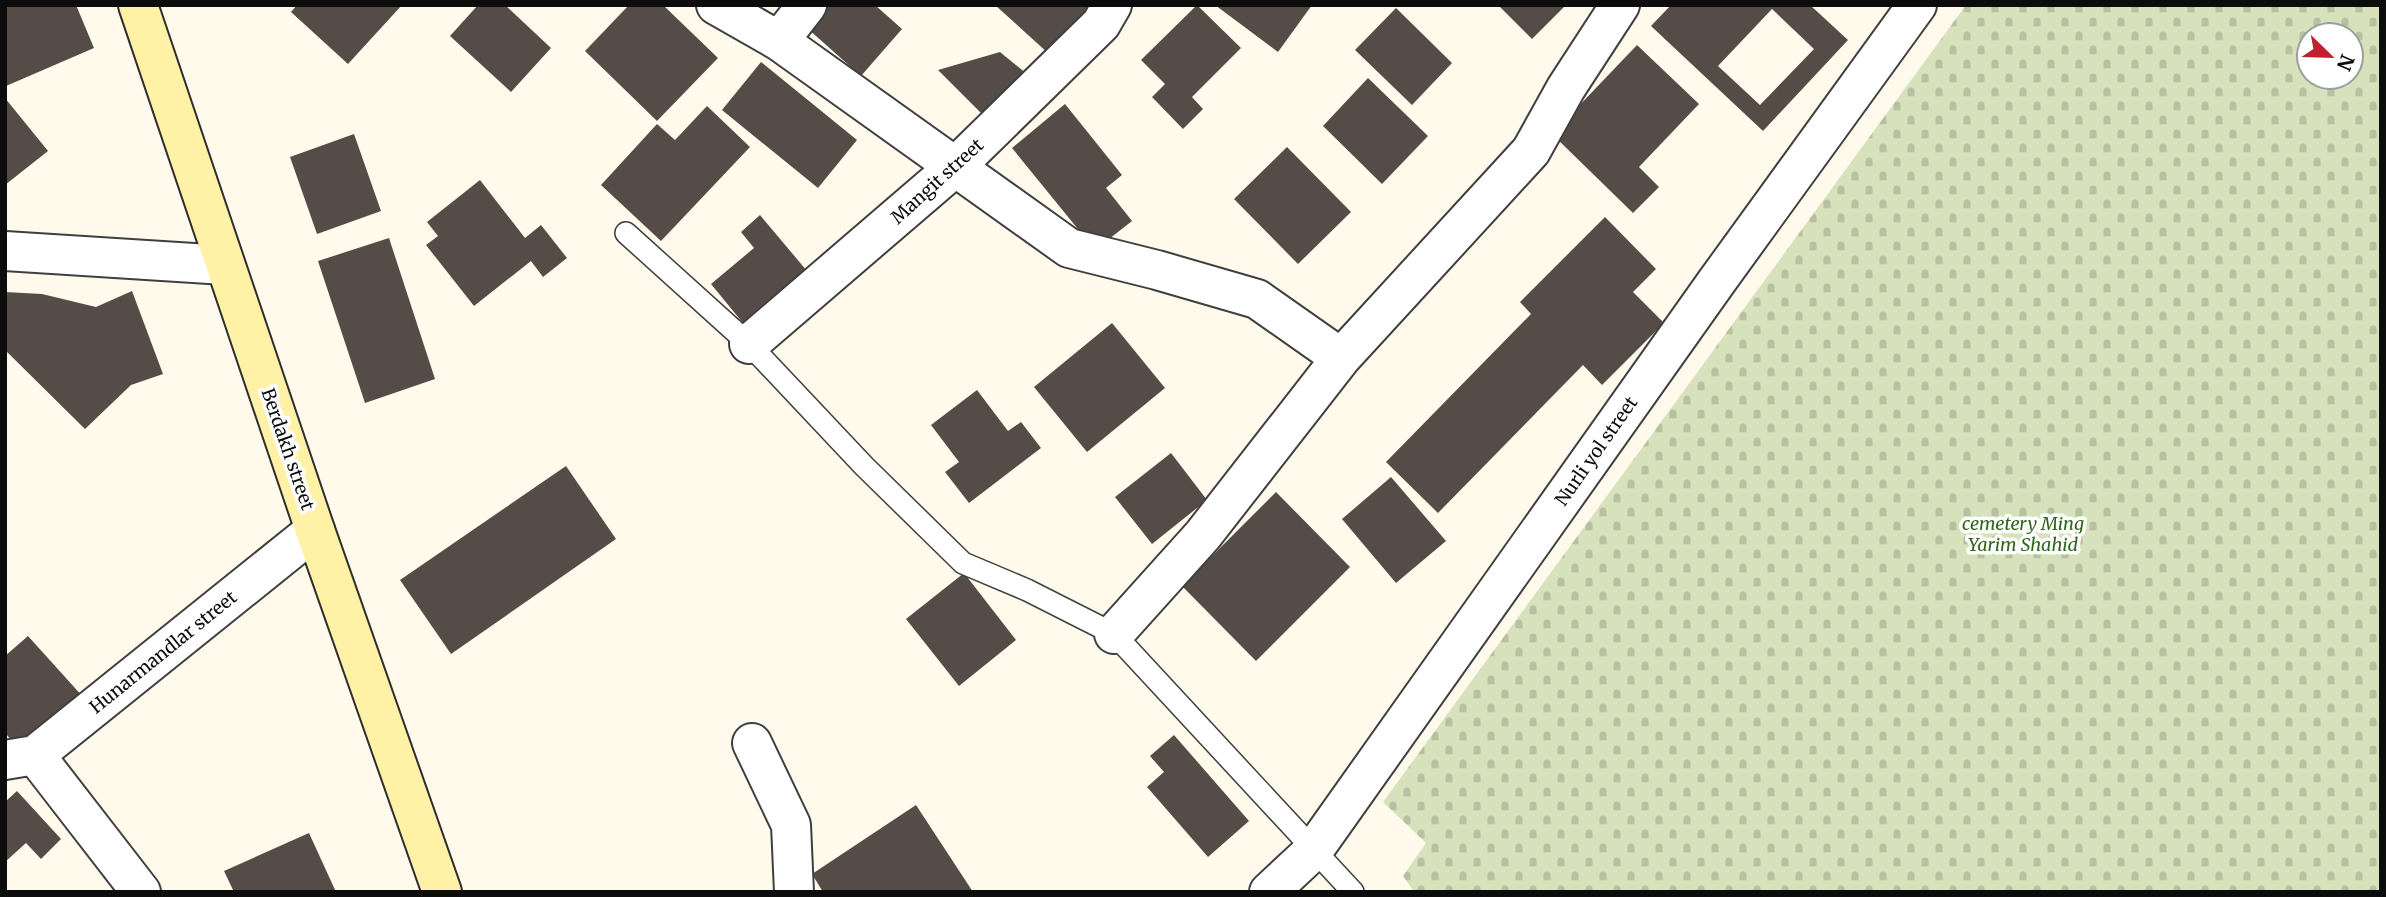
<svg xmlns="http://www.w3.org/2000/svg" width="2386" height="897" viewBox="0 0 2386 897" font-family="Merriweather,serif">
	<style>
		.cemetery { fill: url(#cemetery-stones); fill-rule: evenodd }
		.building { fill: #554c48; fill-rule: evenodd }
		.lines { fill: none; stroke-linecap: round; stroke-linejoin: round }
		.service-casing { stroke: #3f3f3f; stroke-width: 24 }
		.minor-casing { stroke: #3f3f3f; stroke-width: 42 }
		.tertiary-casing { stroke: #3f3f3f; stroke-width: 42 }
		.secondary-casing { stroke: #2e2e2e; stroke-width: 42 }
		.service { stroke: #fff; stroke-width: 21 }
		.minor { stroke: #fff; stroke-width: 38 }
		.tertiary { stroke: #fff; stroke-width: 38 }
		.secondary { stroke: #fff1a6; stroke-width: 38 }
		.labels { text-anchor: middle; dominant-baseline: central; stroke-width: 7; stroke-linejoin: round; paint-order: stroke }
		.street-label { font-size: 18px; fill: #0c0c0c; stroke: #fff }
		.park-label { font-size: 18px; font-style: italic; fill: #2e651b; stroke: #fff }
	</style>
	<defs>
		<pattern id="cemetery-stones" width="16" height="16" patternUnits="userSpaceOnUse" patternTransform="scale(1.75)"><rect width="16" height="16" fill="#d7e1bc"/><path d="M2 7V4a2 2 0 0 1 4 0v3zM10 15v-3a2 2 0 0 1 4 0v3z" fill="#b7c0a0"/></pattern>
	</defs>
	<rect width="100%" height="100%" fill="#fffaeb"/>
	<path class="cemetery" d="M1966,5H2381V892H1414L1403,876L1426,843L1383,802ZM2309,35H2351V77H2309Z"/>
	<path class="building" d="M5,5H76L94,48L6,86Z
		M297,5H402L348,64L291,12Z
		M478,5H505L551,48L511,92L450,36Z
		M629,5H663L718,58L657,121L585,51Z
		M827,5H875L902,29L861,76L807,28Z
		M995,5H1093L1049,54Z
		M1197,5L1241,48L1192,97L1203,109L1183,129L1152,97L1165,84L1141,60Z
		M1215,5H1312L1278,52Z
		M1498,5H1566L1532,39Z
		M1671,5H1810L1848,40L1763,131L1651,26ZM1772,9L1814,49L1760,105L1718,66Z
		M1396,8L1452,63L1412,105L1355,50Z
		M1637,45L1699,104L1639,167L1659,187L1633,213L1552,134Z
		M1000,52L1033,79L990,122L938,70Z
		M761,62L857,140L818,188L722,110Z
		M1368,78L1428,136L1382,184L1323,126Z
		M5,98L48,151L5,185Z
		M1065,104L1122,175L1106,188L1132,221L1095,250L1012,148Z
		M707,106L750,147L661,241L601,185L657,124L675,140Z
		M354,134L381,211L317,234L290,157Z
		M1287,147L1351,212L1298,264L1234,199Z
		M480,180L525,238L541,225L567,258L543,277L531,261L474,306L426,245L438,236L427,222Z
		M760,215L807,271L743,323L711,284L754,248L741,232Z
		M1605,217L1656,269L1633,292L1664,323L1602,385L1583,365L1438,513L1386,462L1531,314L1520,302Z
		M389,238L435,379L365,403L318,261Z
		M132,291L163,374L131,385L85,429L5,350V292L42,294L96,307Z
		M1112,323L1165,388L1087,452L1034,387Z
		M977,390L1008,431L1021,422L1041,448L969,503L945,472L959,462L931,425Z
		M1171,453L1207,500L1152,544L1115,497Z
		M566,466L616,539L451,654L400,580Z
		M1391,477L1446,541L1396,583L1342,519Z
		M1276,492L1350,567L1256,661L1182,586Z
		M964,573L1016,640L959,686L906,619Z
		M28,636L84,698L23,753L5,733V656Z
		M1174,735L1249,821L1208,857L1147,787L1164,772L1150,756Z
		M17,791L61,839L41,859L26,843L5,862V802Z
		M916,805L973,892H823L812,874Z
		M309,833L336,892H234L224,871Z"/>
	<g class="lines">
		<defs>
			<path id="service" d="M626,233L749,344L864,466L963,563L1027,590L1114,634L1353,892"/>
			<path id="minor" d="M716,5L779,41L1069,248L1157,270L1257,299L1341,358
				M779,41L807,5
				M5,251L225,265
				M749,344L955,167L1101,24L1112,5
				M1114,634L1203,535L1341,358L1531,151L1566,88L1620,5
				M752,743L791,825L794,892
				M35,755L141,892
				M5,760L35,755L315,530"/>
			<path id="tertiary" d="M1269,892L1313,851L1717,281L1917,5"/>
			<path id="secondary" d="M138,5L315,530L442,892"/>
		</defs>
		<use href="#service" class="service-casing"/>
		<use href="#minor" class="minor-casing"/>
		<use href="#tertiary" class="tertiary-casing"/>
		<use href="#secondary" class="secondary-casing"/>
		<use href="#service" class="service"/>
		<use href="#minor" class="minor"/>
		<use href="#tertiary" class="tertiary"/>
		<use href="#secondary" class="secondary"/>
	</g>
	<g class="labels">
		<g class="street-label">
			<text transform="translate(937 181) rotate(-42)">Mangit street</text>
			<text transform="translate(288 449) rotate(71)">Berdakh street</text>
			<text transform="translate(1596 451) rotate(-55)">Nurli yol street</text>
			<text transform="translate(163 652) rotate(-39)">Hunarmandlar street</text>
		</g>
		<g class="park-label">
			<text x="2023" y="523">cemetery Ming<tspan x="2023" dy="21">Yarim Shahid</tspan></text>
		</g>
	</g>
	<rect width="2386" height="897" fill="none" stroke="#0c0c0c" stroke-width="14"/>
	<g transform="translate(2330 56) rotate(113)"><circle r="33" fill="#ffffff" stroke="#9e9e9e" stroke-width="2"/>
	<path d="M0-5L12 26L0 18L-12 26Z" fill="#c0202f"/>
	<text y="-10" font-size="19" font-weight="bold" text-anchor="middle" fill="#0c0c0c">N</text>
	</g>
</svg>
